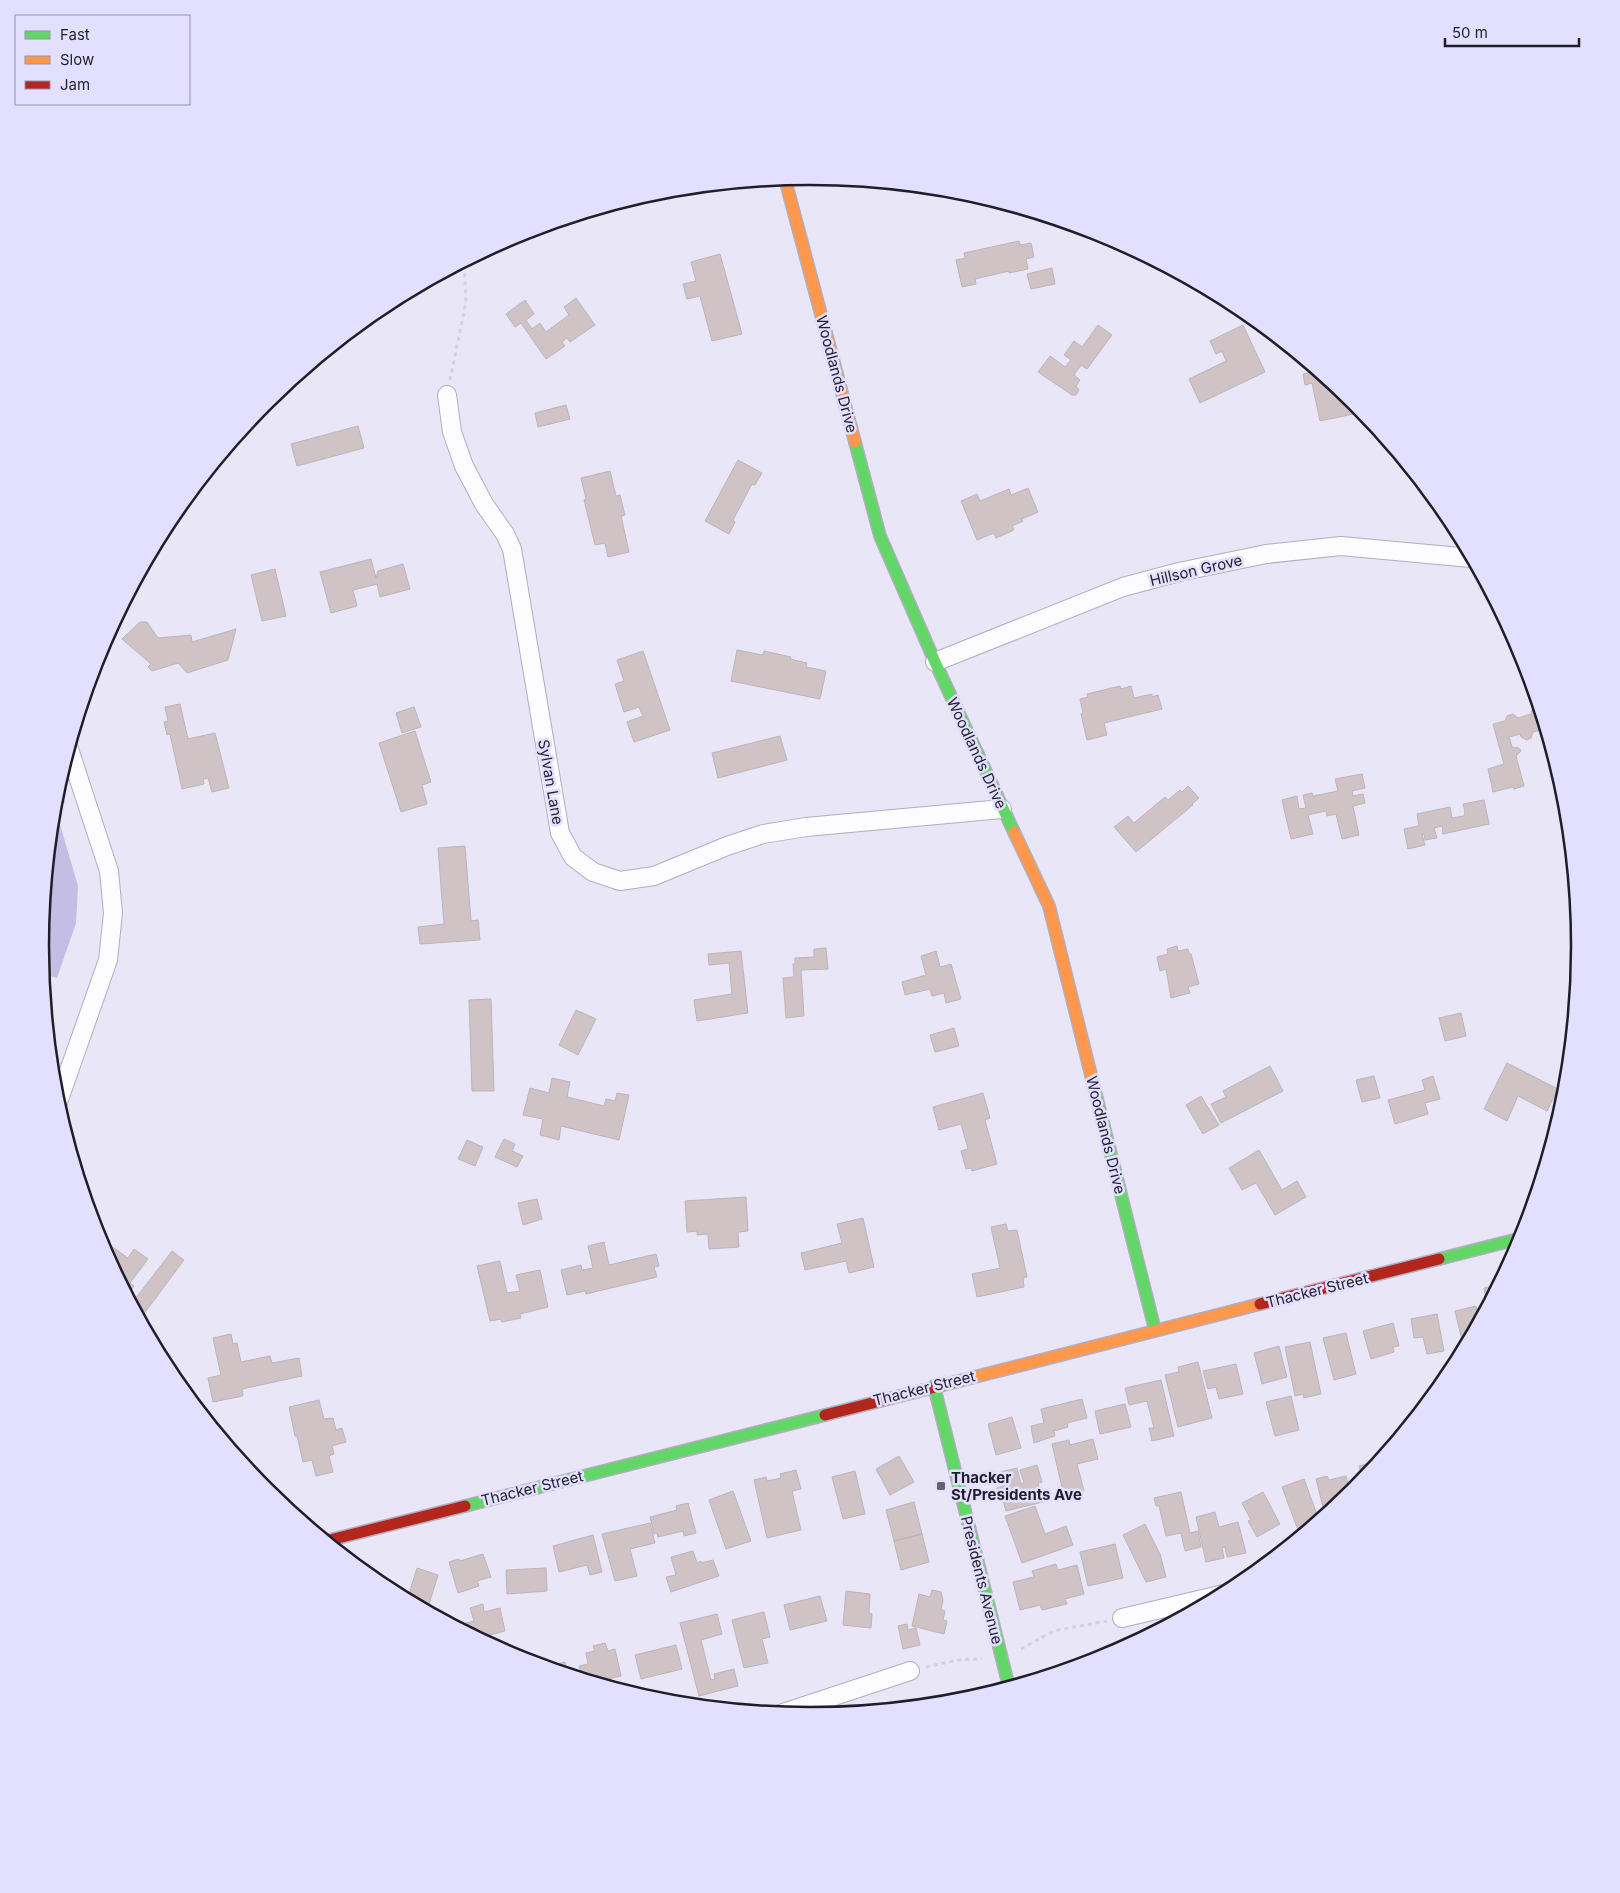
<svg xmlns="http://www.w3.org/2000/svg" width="1620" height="1893" viewBox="0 0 1620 1893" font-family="Inter,sans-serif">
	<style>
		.forest { fill: #c4bde4 }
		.building { fill: #d0c3c6; stroke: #bcb4ba }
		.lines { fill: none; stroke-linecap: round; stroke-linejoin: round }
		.street-casing { stroke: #b1aebd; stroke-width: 20 }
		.fast-casing { stroke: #b1aebd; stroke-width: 14 }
		.slow-casing { stroke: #b1aebd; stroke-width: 14 }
		.jam-casing { stroke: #b1aebd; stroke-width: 14 }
		.path { stroke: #d3d2d8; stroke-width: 3; stroke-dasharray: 4 4; stroke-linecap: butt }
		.street { stroke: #fcfbfe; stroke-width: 18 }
		.fast { stroke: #63d668; stroke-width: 11 }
		.slow { stroke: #ff974d; stroke-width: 11 }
		.jam { stroke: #b3261e; stroke-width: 11 }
		.poi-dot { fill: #666471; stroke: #e3dfff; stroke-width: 2 }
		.labels { text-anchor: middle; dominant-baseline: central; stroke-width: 5; stroke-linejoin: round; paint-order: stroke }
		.street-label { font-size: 15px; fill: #201e29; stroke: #e3dfff }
		.poi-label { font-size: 15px; font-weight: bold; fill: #201e29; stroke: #e3dfff; text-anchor: start }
		.rim { fill: none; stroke: #201e29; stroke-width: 2.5 }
	</style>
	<rect width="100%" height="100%" fill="#e9e6f8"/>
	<path class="forest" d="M54,804L78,886L76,923L57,978L43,974L40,946Z"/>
	<path class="building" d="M1019,241L1020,245L1031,243L1034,257L1026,259L1028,269L1009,273V271L975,279L976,284L962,287L956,260L965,258L964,253Z
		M720,254L742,334L712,341L700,296L687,299L683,284L696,281L691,262Z
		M1052,268L1055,284L1031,289L1027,274Z
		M576,298L595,325L570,342L567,338L562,342L565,346L546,359L521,323L515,327L506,314L525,300L534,314L526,320L532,329L540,323L546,332L569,315L564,307Z
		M1098,325L1112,335L1087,369L1081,365L1074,375L1080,380L1076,386L1079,390L1076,395H1072L1038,372L1050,356L1065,367L1071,360L1064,355L1074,341L1082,347Z
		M1243,325L1265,372L1200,403L1189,379L1226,361L1222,351L1216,354L1210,341Z
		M1307,363L1355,402L1363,412L1320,421L1312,383L1305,385L1303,374L1309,373Z
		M566,405L570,419L538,427L535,413Z
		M358,426L364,448L297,466L291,444Z
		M738,460L762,473L755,485L752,484L733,520L735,522L729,534L705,521Z
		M610,471L616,496L620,495L625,515L621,516L629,552L608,557L605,543L595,545L584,500L586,499L581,478Z
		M1028,488L1038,512L1022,519L1023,521L1012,526L1014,530L996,538L994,533L977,540L961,501L977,494L980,501L1009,489L1011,495Z
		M371,559L376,578L378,571L403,564L410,589L380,597L377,584L353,590L357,606L331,613L320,572Z
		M275,569L286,616L262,621L251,575Z
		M140,622H147L158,638L191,635L192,642L236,629L228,660L187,673L178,663L152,671L148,667L151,664L122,639Z
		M737,650L763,655L764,651L791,657L790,659L807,663L806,667L826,671L820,699L731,681Z
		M643,651L670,730L634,742L627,722L643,716L639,707L624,712L615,684L624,681L617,660Z
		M1120,686L1121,689L1131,686L1134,698L1152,694V697L1158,695L1162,709L1104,723L1107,735L1087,740L1081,714L1083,713L1080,699L1088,697L1087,694Z
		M180,704L188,739L215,733L229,788L212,792L208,778L203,779L204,784L182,789L170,734L167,735L164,722L168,721L165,707Z
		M414,707L421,727L402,733L396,713Z
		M1537,708L1545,729L1533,732L1531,738L1527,740L1521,737L1520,734L1509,737L1512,747L1519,748L1521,751L1516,756L1524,786L1514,789L1513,787L1493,792L1488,769L1504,764L1493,724L1505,721L1507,716L1513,714L1518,718L1531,714L1532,710Z
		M415,731L431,782L422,785L427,804L401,812L379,743Z
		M780,736L787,760L718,778L712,753Z
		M1362,774L1365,788L1352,791L1353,796L1363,794L1365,803L1353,806L1359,835L1342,839L1336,814L1327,816L1326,811L1308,815L1313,834L1291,839L1282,800L1297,796L1299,809L1306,808L1303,795L1312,793L1313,796L1338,791L1335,779Z
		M1188,786L1199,798L1192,804L1193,805L1136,852L1114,827L1128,816L1134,823L1165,797L1168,800L1180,790L1182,792Z
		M1484,800L1489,824L1443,834L1442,826L1434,828L1437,838L1425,840L1424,834H1422L1425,845L1408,849L1404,829L1419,826L1417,814L1450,807L1452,818L1464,816L1465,812L1463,804Z
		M465,846L471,921L478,920L480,940L420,944L418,927L444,924L438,848Z
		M1177,946L1178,951L1188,949L1189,954H1191L1199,984L1188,987L1190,993L1171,998L1166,969L1160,971L1157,957L1168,954L1167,949Z
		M826,948L828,969L801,970L804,1016L786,1018L783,978L794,977L793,964H795V958L814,957V949Z
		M741,951L748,1013L697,1021L694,1000L732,994L729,963L709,965L708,954Z
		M936,951L940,967L951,964L961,999L946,1003L944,993L932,996L930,989L905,995L902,982L926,975L921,956Z
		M491,999L494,1091H472L469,1000Z
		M576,1010L596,1019L578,1055L559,1045Z
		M1461,1013L1466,1036L1445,1041L1439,1018Z
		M954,1028L959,1046L935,1052L930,1035Z
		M1507,1063L1558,1089L1547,1111L1518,1096L1507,1121L1484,1109Z
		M1270,1066L1283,1091L1221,1123L1211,1104L1226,1097L1223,1091Z
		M1374,1076L1380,1098L1362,1102L1356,1080Z
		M1433,1076L1440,1099L1425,1103L1428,1114L1395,1124L1388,1100L1425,1090L1422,1080Z
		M552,1078L570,1082L567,1097L604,1106L606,1099L615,1101L617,1093L629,1095L619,1140L561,1126L559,1140L540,1135L543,1119L523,1115L530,1088L549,1093Z
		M983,1093L990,1118L985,1120L997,1164L972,1171L971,1168L966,1169L961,1151L968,1149L961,1124L939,1130L933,1107Z
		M1201,1096L1219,1125L1203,1134L1186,1105Z
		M504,1139L515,1144L512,1151L523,1156L517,1167L495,1157Z
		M467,1140L483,1147L475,1166L458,1159Z
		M1259,1150L1282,1190L1297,1181L1306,1197L1275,1215L1256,1183L1242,1190L1229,1168Z
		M746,1197L748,1231L738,1232L739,1247L709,1249L708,1234L697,1235V1231L687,1232L685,1201Z
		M537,1199L542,1219L523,1225L518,1203Z
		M863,1218L874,1267L849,1273L846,1261L805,1270L801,1253L842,1243L837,1224Z
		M1006,1224L1008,1231L1017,1230L1027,1277L1023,1278L1024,1287L977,1297L972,1274L1000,1268L991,1227Z
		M604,1242L609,1265L656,1254L659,1266L654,1267L657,1277L586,1294L585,1291L567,1295L561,1270L581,1265L582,1270L593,1268L588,1246Z
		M107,1243L128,1258L134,1249L148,1259L130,1283L134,1286L127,1295L103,1249Z
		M172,1251L184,1260L143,1315L135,1308L132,1303Z
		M500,1261L507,1293L520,1291L516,1275L540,1270L548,1307L520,1314L521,1318L502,1322L501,1319L490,1321L477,1266Z
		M1498,1285L1487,1305L1484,1288Z
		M1476,1306L1479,1320L1464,1349L1455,1311Z
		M1437,1314L1444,1351L1427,1354L1423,1337L1414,1338L1411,1319Z
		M1393,1323L1399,1346L1393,1347L1394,1352L1371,1359L1363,1331Z
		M1346,1333L1356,1374L1334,1380L1323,1338Z
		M231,1334L233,1344L237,1343L241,1362L270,1356L272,1363L299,1358L302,1376L242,1389L243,1396L213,1402L208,1378L221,1375L213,1338Z
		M1310,1342L1321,1394L1304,1398L1303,1394L1295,1396L1285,1347Z
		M1279,1346L1287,1377L1262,1384L1254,1353Z
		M1198,1362L1212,1418L1178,1427L1165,1375L1179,1372L1178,1367Z
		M1236,1364L1243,1394L1219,1399L1216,1387L1208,1389L1203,1371Z
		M1161,1380L1174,1436L1152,1441L1149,1428H1154L1147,1401L1129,1405L1125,1388Z
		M1291,1396L1299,1430L1275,1436L1266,1402Z
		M1082,1399L1087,1418L1067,1423L1068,1427L1054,1431L1055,1436L1034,1443L1031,1426L1044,1423L1041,1409Z
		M319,1400L324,1419L333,1418L336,1430L342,1428L346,1442L332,1446L334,1454L329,1456L333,1472L316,1476L312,1460L303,1462L297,1436H295L289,1407Z
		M1125,1404L1131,1427L1100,1434L1095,1411Z
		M1012,1417L1021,1448L996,1455L988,1424Z
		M1093,1439L1098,1459L1077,1464L1084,1491L1064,1496L1052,1444L1069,1440L1070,1445Z
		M899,1456L914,1482L890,1495L876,1469Z
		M1379,1461L1363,1481L1359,1466Z
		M1037,1465L1042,1482L1038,1483L1043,1502L1006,1511L1002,1497L999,1498L997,1488L1004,1486L1000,1472L1017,1468L1021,1484L1024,1483L1020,1470Z
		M796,1470L801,1489L792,1491L801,1530L767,1538L754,1480L766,1477L767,1481L781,1478L780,1474Z
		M855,1471L865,1514L843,1519L832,1477Z
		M1327,1476L1329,1480L1346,1476L1351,1494L1325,1515L1316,1479Z
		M1304,1479L1319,1520L1313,1525L1298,1530L1282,1487Z
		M733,1491L751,1541L726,1549L709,1500Z
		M1181,1492L1190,1533L1198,1531L1201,1547L1185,1551L1181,1533L1166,1536L1159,1506H1156L1154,1498Z
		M1263,1492L1280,1524L1257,1537L1248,1521L1251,1520L1242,1503Z
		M914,1502L922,1534L894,1541L886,1510Z
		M688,1503L696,1533L684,1536L683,1531L658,1537L657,1533L654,1534L650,1517L677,1510L676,1506Z
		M1035,1506L1045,1534L1066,1526L1073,1545L1022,1563L1005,1516Z
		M1215,1512L1219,1527L1238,1522L1246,1553L1227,1557L1225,1547L1222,1548L1224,1558L1206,1562L1196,1517Z
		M650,1523L655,1543L630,1549L637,1576L615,1581L602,1534Z
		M1145,1524L1160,1554L1166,1577L1146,1582L1123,1535Z
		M922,1534L929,1562L901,1570L894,1541Z
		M593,1535L602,1572L590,1575L587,1565L559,1572L553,1546Z
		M1115,1544L1123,1578L1088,1586L1080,1552Z
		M693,1551L697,1563L701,1561V1563L713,1560L719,1576L671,1592L666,1577L676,1575L671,1557Z
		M483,1554L491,1577L477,1581L479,1586L458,1593L449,1562L459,1559L460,1561Z
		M1056,1564L1058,1570L1077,1565L1084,1594L1065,1599L1067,1604L1042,1610L1040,1605L1020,1610L1013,1582L1034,1577L1032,1571Z
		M417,1568L438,1575L427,1611L407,1600Z
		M546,1568L547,1591L507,1594L506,1570Z
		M932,1590L941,1592L943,1600L941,1610L945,1611L943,1620L947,1621L944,1634L912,1626L919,1594L930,1597Z
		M846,1591L870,1594L869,1613L872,1614L871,1628L843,1625Z
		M820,1596L827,1621L790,1630L784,1605Z
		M483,1604L484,1612L500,1608L505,1631L478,1638L455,1626L474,1621L470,1608Z
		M764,1612L770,1637L762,1639L768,1663L744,1668L732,1620Z
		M717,1614L722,1634L701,1640L711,1680L715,1679L714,1674L734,1669L738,1686L699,1696L680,1623Z
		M907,1624L908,1630L916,1628L920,1645L903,1649L898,1626Z
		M605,1643L608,1651L615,1649L621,1676L595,1682L582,1678L579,1666L588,1664L586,1653L595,1651L593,1646Z
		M676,1645L682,1669L641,1679L635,1655Z
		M546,1659L548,1666L565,1662L568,1674L531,1663Z"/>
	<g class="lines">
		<defs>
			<path id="street" d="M447,395L452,432L464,466L484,504L505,534L512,549L560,833L573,857L593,872L620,881L654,876L727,846L763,834L806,827L1002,809
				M935,662L1123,587L1179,572L1266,554L1341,546L1471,558
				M57,1105L108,960L113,913L109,871L69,749
				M1122,1618L1224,1594
				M780,1714L910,1671"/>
			<path id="fast" d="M855,442L880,536L935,662L1014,832
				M1094,1087L1155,1330
				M1439,1259L1522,1238
				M934,1386L1009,1687
				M465,1506L825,1415"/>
			<path id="slow" d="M785,179L855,442
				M1014,832L1049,906L1094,1087
				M959,1381L1260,1304"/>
			<path id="jam" d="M1260,1304L1439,1259
				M825,1415L959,1381
				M326,1541L465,1506"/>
		</defs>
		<use href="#street" class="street-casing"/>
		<use href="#fast" class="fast-casing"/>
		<use href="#slow" class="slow-casing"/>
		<use href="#jam" class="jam-casing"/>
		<path class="path" d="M450,380L466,302L464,263
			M54,805L69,800
			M1021,1649L1046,1635L1058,1630L1107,1621
			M926,1667L958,1660L982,1659"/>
		<use href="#street" class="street"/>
		<use href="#fast" class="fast"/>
		<use href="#slow" class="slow"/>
		<use href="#jam" class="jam"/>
	</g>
	<rect class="poi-dot" x="936" y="1481" width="10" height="10" rx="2.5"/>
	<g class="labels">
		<g class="street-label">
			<text transform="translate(837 374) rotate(75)">Woodlands Drive</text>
			<text transform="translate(1196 570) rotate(-13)">Hillson Grove</text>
			<text transform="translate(977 753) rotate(65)">Woodlands Drive</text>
			<text transform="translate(551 782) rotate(80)">Sylvan Lane</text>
			<text transform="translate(1106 1135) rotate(76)">Woodlands Drive</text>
			<text transform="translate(1317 1290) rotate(-14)">Thacker Street</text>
			<text transform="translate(924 1388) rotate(-14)">Thacker Street</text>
			<text transform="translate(532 1488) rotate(-14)">Thacker Street</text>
			<text transform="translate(982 1580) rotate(76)">Presidents Avenue</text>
		</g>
		<g class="poi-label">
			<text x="951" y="1477">Thacker<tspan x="951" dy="17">St/Presidents Ave</tspan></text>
		</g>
	</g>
	<path d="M0 0H1620V1893H0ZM49 946a761 761 0 1 1 1522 0a761 761 0 1 1-1522 0Z" fill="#e3dfff" fill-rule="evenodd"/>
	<path class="rim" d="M49 946a761 761 0 1 1 1522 0a761 761 0 1 1-1522 0Z"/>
	<rect x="15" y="15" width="175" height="90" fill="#e3dfff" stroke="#9592a9"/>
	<rect x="25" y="31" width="25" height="8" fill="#63d668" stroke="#9592a9"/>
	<text x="60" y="40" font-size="15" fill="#201e29">Fast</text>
	<rect x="25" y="56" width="25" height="8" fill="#ff974d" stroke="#9592a9"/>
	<text x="60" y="65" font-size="15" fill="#201e29">Slow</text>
	<rect x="25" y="81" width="25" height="8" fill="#b3261e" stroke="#9592a9"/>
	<text x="60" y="90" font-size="15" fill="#201e29">Jam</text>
	<path d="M1445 38v8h134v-8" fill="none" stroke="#201e29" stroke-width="2.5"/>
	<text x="1452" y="38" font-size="15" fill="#201e29" stroke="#e3dfff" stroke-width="4" paint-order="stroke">50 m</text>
</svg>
